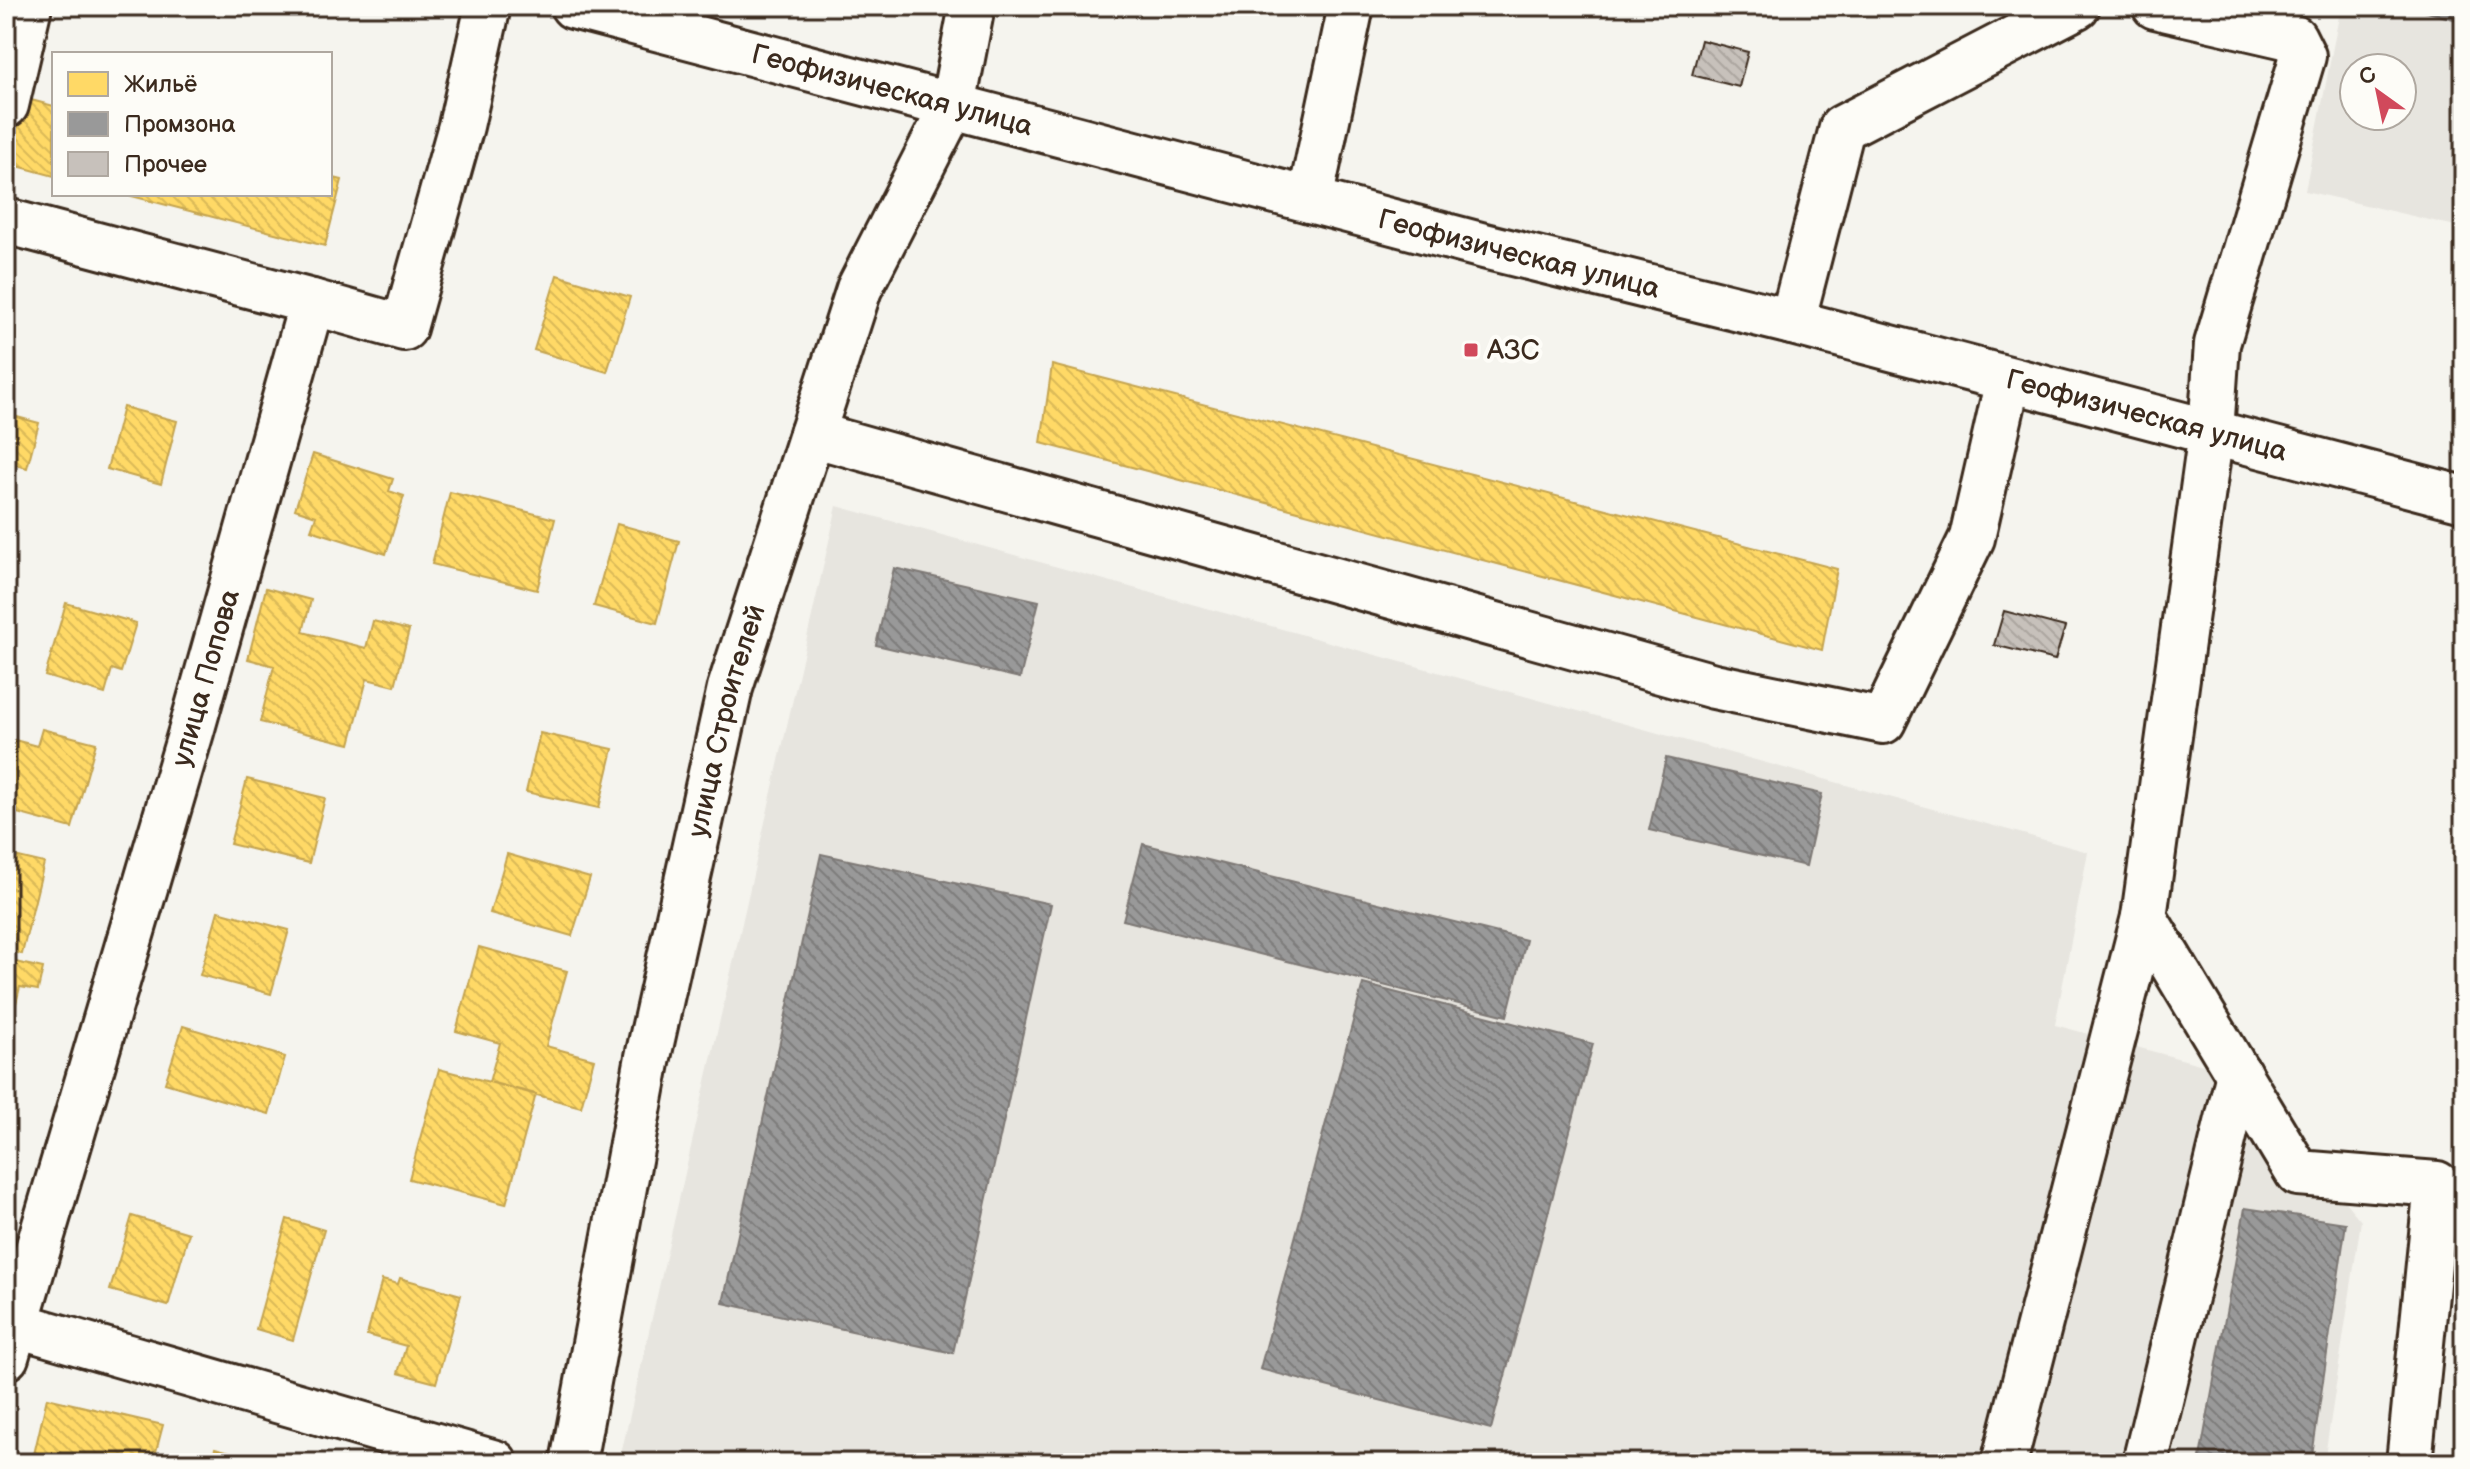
<svg xmlns="http://www.w3.org/2000/svg" width="2470" height="1469" viewBox="0 0 2470 1469" font-family="'Balsamiq Sans',sans-serif">
	<style>
		.built { fill: #e7e5df; fill-rule: evenodd }
		.homes { fill: url(#homes-back-hatch); stroke: #c4a450; stroke-width: 2 }
		.industry { fill: url(#industry-back-hatch); stroke: #7d7874; stroke-width: 2 }
		.building { fill: url(#building-back-hatch); stroke: #3b2a1e; stroke-width: 2 }
		.lines { fill: none; stroke-linecap: round; stroke-linejoin: round }
		.minor-casing { stroke: #3b2a1e; stroke-width: 50 }
		.major-casing { stroke: #3b2a1e; stroke-width: 50 }
		.minor { stroke: #fdfcf7; stroke-width: 44 }
		.major { stroke: #fdfcf7; stroke-width: 44 }
		.poi-dot { fill: #d1495b; stroke: #fdfcf7; stroke-width: 3 }
		.labels { text-anchor: middle; dominant-baseline: central; stroke-width: 8; stroke-linejoin: round; paint-order: stroke }
		.street-label { font-size: 28px; fill: #3b2a1e; stroke: #fdfcf7 }
		.poi-label { font-size: 28px; fill: #3b2a1e; stroke: #fdfcf7; text-anchor: start }
	</style>
	<defs>
		<pattern id="homes-back-hatch" width="6" height="6" patternUnits="userSpaceOnUse" patternTransform="scale(2)"><rect width="6" height="6" fill="#ffd966"/><path d="M-1 5l2 2M0 0l6 6M5-1l2 2" fill="none" stroke="#dbba58"/></pattern>
		<pattern id="industry-back-hatch" width="6" height="6" patternUnits="userSpaceOnUse" patternTransform="scale(2)"><rect width="6" height="6" fill="#999"/><path d="M-1 5l2 2M0 0l6 6M5-1l2 2" fill="none" stroke="#7e7d7c"/></pattern>
		<pattern id="building-back-hatch" width="6" height="6" patternUnits="userSpaceOnUse" patternTransform="scale(2)"><rect width="6" height="6" fill="#c7c1bb"/><path d="M-1 5l2 2M0 0l6 6M5-1l2 2" fill="none" stroke="#aca6a0"/></pattern>
	</defs>
	<rect width="100%" height="100%" fill="#f5f4ee"/>
	<filter id="ink" filterUnits="userSpaceOnUse"><feTurbulence type="fractalNoise" baseFrequency=".0125" numOctaves="2"/><feDisplacementMap in="SourceGraphic" scale="16" xChannelSelector="R" yChannelSelector="G"/><feConvolveMatrix kernelMatrix="1 2 1 2 8 2 1 2 1" color-interpolation-filters="sRGB"/></filter>
	<g filter="url(#ink)">
		<path class="built" d="M2341,6H2464V228L2305,191ZM2354,68H2402V116H2354Z
			M837,506L2088,852L2055,1025L2240,1075L2361,1221L2324,1463H619Z"/>
		<path class="homes" d="M12,95L54,106V176L6,163V116Z
			M330,177L342,180L325,246L124,194H330Z
			M557,275L630,297L607,372L534,350Z
			M1052,365L1837,569L1822,650L1041,443Z
			M123,407L177,421L161,484L107,469Z
			M6,414L39,423L27,468L10,463L6,478Z
			M313,454L393,479L389,491L404,496L386,554L311,530L316,516L295,509Z
			M450,492L555,519L537,590L432,564Z
			M617,524L679,541L657,623L594,606Z
			M266,588L311,600L303,632L366,648L373,621L409,630L395,686L367,679L350,744L260,722L274,666L248,659Z
			M66,603L136,623L121,672L112,669L105,694L45,676Z
			M42,729L96,743L72,828L6,810V755L11,739L37,746Z
			M540,733L613,749L599,808L526,792Z
			M247,779L325,798L309,863L230,844Z
			M6,854L44,863L22,954L6,950Z
			M507,854L590,878L572,936L490,913Z
			M218,911L289,930L271,994L200,975Z
			M479,947L567,971L546,1046L594,1059L581,1107L489,1082L500,1043L456,1031Z
			M6,960L43,968L38,990L20,987L6,1045Z
			M183,1026L285,1057L269,1114L165,1083Z
			M439,1069L536,1094L506,1204L409,1179Z
			M132,1216L189,1233L168,1306L110,1290Z
			M287,1219L324,1230L293,1340L256,1329Z
			M400,1278L461,1295L436,1383L398,1373L406,1346L367,1335L382,1280L398,1284Z
			M47,1398L163,1425L153,1463H32Z
			M215,1448L271,1463H211Z"/>
		<path class="industry" d="M2405,6H2464V12L2461,21Z
			M894,568L1039,601L1020,678L876,645Z
			M1666,758L1822,794L1806,866L1649,830Z
			M1143,844L1526,940L1507,1016L1123,920Z
			M821,854L1051,904L953,1353L723,1303Z
			M1363,984L1593,1044L1491,1429L1260,1369Z
			M2245,1208L2346,1223L2311,1463H2199Z"/>
		<path class="building" d="M1701,40L1748,52L1739,87L1692,75Z
			M2004,611L2065,627L2055,660L1994,645Z"/>
		<g class="lines">
			<defs>
				<g id="minor">
					<path d="M6,105L29,6"/>
					<path d="M1310,200L1351,6"/>
					<path d="M6,221L312,302L191,732L6,1357"/>
					<path d="M312,302L404,328L461,126L488,6"/>
					<path d="M1792,322L1842,128L2077,6"/>
					<path d="M812,434L1714,686L1883,721L1972,538L2008,380"/>
					<path d="M2144,917L2298,1173L2437,1184L2409,1463"/>
					<path d="M14,1324L495,1463"/>
					<path id="s1" d="M573,1463L648,1057L730,688L859,289L953,105L972,6"/>
					<path d="M2004,1463L2144,917L2211,432L2217,344L2303,56L2294,38L2155,6"/>
					<path d="M2145,1463L2239,1074"/>
				</g>
				<g id="major">
					<path id="s2" d="M573,6L1484,246L1792,322L2464,499"/>
				</g>
			</defs>
			<use href="#minor" class="minor-casing"/>
			<use href="#major" class="major-casing"/>
			<use href="#minor" class="minor"/>
			<use href="#major" class="major"/>
		</g>
	</g>
	<rect class="poi-dot" x="1463" y="342" width="16" height="16" rx="4"/>
	<g class="labels">
		<g class="street-label">
			<text stroke="none"><textPath href="#s2" startOffset="330">Геофизическая улица</textPath></text>
			<text stroke="none"><textPath href="#s2" startOffset="978">Геофизическая улица</textPath></text>
			<text stroke="none"><textPath href="#s2" startOffset="1626">Геофизическая улица</textPath></text>
			<text transform="translate(206 678) rotate(-74)">улица Попова</text>
			<text stroke="none"><textPath href="#s1" startOffset="758">улица Строителей</textPath></text>
		</g>
		<g class="poi-label">
			<text x="1487" y="350">АЗС</text>
		</g>
	</g>
	<rect width="2470" height="1469" fill="none" stroke="#fdfcf7" stroke-width="32"/>
	<rect x="16" y="16" width="2438" height="1437" fill="none" stroke="#3b2a1e" stroke-width="3" filter="url(#ink)"/>
	<rect x="52" y="52" width="280" height="144" fill="#fdfcf7" stroke="#afa8a0" stroke-width="2"/>
	<rect x="68" y="72" width="40" height="24" fill="#ffd966" stroke="#afa8a0" stroke-width="2"/>
	<text x="124" y="92" font-size="24" fill="#3b2a1e">Жильё</text>
	<rect x="68" y="112" width="40" height="24" fill="#999999" stroke="#afa8a0" stroke-width="2"/>
	<text x="124" y="132" font-size="24" fill="#3b2a1e">Промзона</text>
	<rect x="68" y="152" width="40" height="24" fill="#c7c1bb" stroke="#afa8a0" stroke-width="2"/>
	<text x="124" y="172" font-size="24" fill="#3b2a1e">Прочее</text>
	<g transform="translate(2378 92) rotate(327)"><circle r="38" fill="#fdfcf7" stroke="#afa8a0" stroke-width="2"/>
	<path d="M0-6L14 30L0 20L-14 30Z" fill="#d1495b"/>
	<text y="-12" font-size="22" font-weight="bold" text-anchor="middle" fill="#3b2a1e">С</text>
	</g>
</svg>
